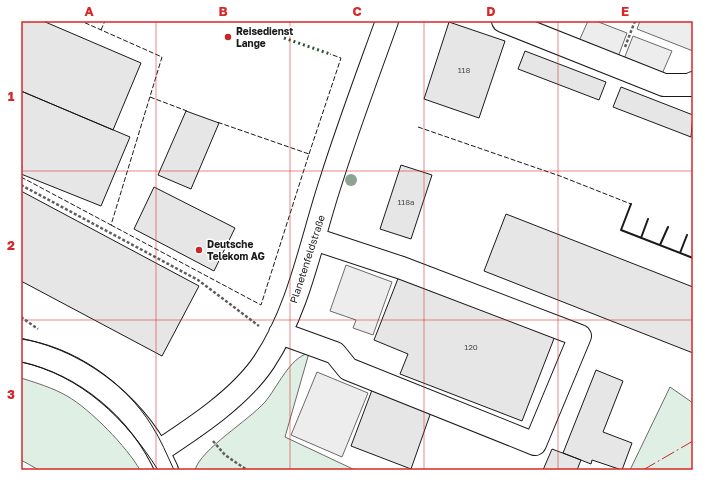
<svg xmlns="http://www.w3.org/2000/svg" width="714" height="491" viewBox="0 0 714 491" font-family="'Golos Text',sans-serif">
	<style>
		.green { fill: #e0efe3; stroke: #6a6a6a }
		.parking { fill: #ededed; stroke: #6a6a6a }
		.building { fill: #e6e6e6; stroke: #1a1a1a }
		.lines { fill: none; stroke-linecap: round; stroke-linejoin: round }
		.minor-casing { stroke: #1a1a1a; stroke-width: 24 }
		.major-casing { stroke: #1a1a1a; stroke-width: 24 }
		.path { stroke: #5f5f5f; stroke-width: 2.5; stroke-dasharray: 3 2; stroke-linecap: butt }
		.minor { stroke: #fff; stroke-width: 22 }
		.major { stroke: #fff; stroke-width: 22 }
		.tram { stroke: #1a1a1a; stroke-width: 1 }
		.hedge { stroke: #2b5a34; stroke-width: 3; stroke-dasharray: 2 3; stroke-linecap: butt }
		.fence { stroke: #1a1a1a; stroke-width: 1; stroke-dasharray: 5 2; stroke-linecap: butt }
		.wall { stroke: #1a1a1a; stroke-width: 2 }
		.power { stroke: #c62828; stroke-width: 1; stroke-dasharray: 14 3 2 3; stroke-linecap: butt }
		.tree { fill: #8aa48f }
		.grid { fill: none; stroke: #d62828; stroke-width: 1; stroke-opacity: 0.55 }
		.poi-dot { fill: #c62828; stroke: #fff; stroke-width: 1.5 }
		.labels { text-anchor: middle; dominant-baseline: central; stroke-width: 3; stroke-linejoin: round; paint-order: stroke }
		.number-label { font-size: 8px; fill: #4d4d4d }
		.poi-label { font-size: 10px; font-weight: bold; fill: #1a1a1a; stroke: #fff; text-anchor: start }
		.street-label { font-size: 10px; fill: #1a1a1a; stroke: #fff }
		.neatline { fill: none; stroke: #d62828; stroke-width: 1.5 }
		.grid-label { font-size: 13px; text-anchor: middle; font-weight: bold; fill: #d62828 }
	</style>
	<rect width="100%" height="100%" fill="#fff"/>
	<path class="green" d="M309,353L285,437L355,470H195C201,449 248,421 265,402C277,388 290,357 309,353Z
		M21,378C37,383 53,388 67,396C90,409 127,447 140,470H39L21,460Z
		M670,387L693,403V470H630Z"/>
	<path class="parking" d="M588,21H596L627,33L618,57L579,41Z
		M640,21H693V51L637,29Z
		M633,36L672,51L662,74L624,59Z
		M346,265L392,282L373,335L353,328L356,320L330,311Z
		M317,372L368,393L342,457L291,435Z"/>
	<path class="building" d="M21,21H43L141,63L113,130L21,91Z
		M449,22L505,41L479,118L424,99Z
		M525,51L606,82L599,100L518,69Z
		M621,87L693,115L691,137L613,107Z
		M21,91L130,137L101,206L21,174L22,166H21Z
		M186,111L219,123L191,189L158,175Z
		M401,165L432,175L411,239L380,229Z
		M154,187L235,228L214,271L134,229Z
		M21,191L199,286L162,356L21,281Z
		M506,214L693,287V353L484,271Z
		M399,276L555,336L522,421L400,374L408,354L374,340Z
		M596,370L623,381L603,432L632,443L622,470L592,460L591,464L563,453Z
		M372,390L431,412L411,469L351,446Z
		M552,449L581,460L577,470H543Z"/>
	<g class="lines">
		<defs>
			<path id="minor" d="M503,21L664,85H691L693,83
				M280,333L335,353L348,369L535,444L580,336L402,268L314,239
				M159,451C194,428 240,398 264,362C300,308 311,241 331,181C348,127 368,74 387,21"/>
			<path id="major" d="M21,350C86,364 140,410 167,470"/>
		</defs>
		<use href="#minor" class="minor-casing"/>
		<use href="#major" class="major-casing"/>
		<path class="path" d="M625,47L635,21
			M21,185L198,280L259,326
			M21,317L38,329
			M213,441L225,455L247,470"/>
		<use href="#minor" class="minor"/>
		<use href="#major" class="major"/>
		<path class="tram" d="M21,339C73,346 125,382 152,426C161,440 167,455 174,470
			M21,362C81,375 126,419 158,470"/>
		<path class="hedge" d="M284,38L330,54"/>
		<path class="fence" d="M101,30L105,21
			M150,97L187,111
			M418,127L560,176L631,204
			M309,154L341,58L330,54
			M21,177L111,225L162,57L81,21
			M111,225L261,305L309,154L217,122"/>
		<path class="wall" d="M631,204L621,230L693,258
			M641,238L648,219
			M660,245L668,227
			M680,253L687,235"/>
		<path class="power" d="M643,470L693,441"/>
	</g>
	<circle class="tree" cx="351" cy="180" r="6"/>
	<path class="grid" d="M156,21V470M290,21V470M424,21V470M558,21V470M21,171H693M21,320H693"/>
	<g class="poi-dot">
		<circle cx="228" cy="37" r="4"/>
		<circle cx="199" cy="250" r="4"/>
	</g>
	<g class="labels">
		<g class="number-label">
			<text x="464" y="70">118</text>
			<text x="406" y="202">118a</text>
			<text x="471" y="347">120</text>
		</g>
		<g class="poi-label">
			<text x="236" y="31">Reisedienst<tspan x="236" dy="12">Lange</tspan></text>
			<text x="207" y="244">Deutsche<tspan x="207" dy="12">Telekom AG</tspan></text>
		</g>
		<g class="street-label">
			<text transform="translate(307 259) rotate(-72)">Planetenfeldstraße</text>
		</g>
	</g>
	<rect width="714" height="491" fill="none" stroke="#ffffff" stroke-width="44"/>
	<rect x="22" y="22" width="670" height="447" class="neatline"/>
	<g class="grid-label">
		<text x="89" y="16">A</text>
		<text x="223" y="16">B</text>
		<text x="357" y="16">C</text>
		<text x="491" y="16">D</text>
		<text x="625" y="16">E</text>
		<text x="11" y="101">1</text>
		<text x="11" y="250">2</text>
		<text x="11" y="399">3</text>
	</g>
</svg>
